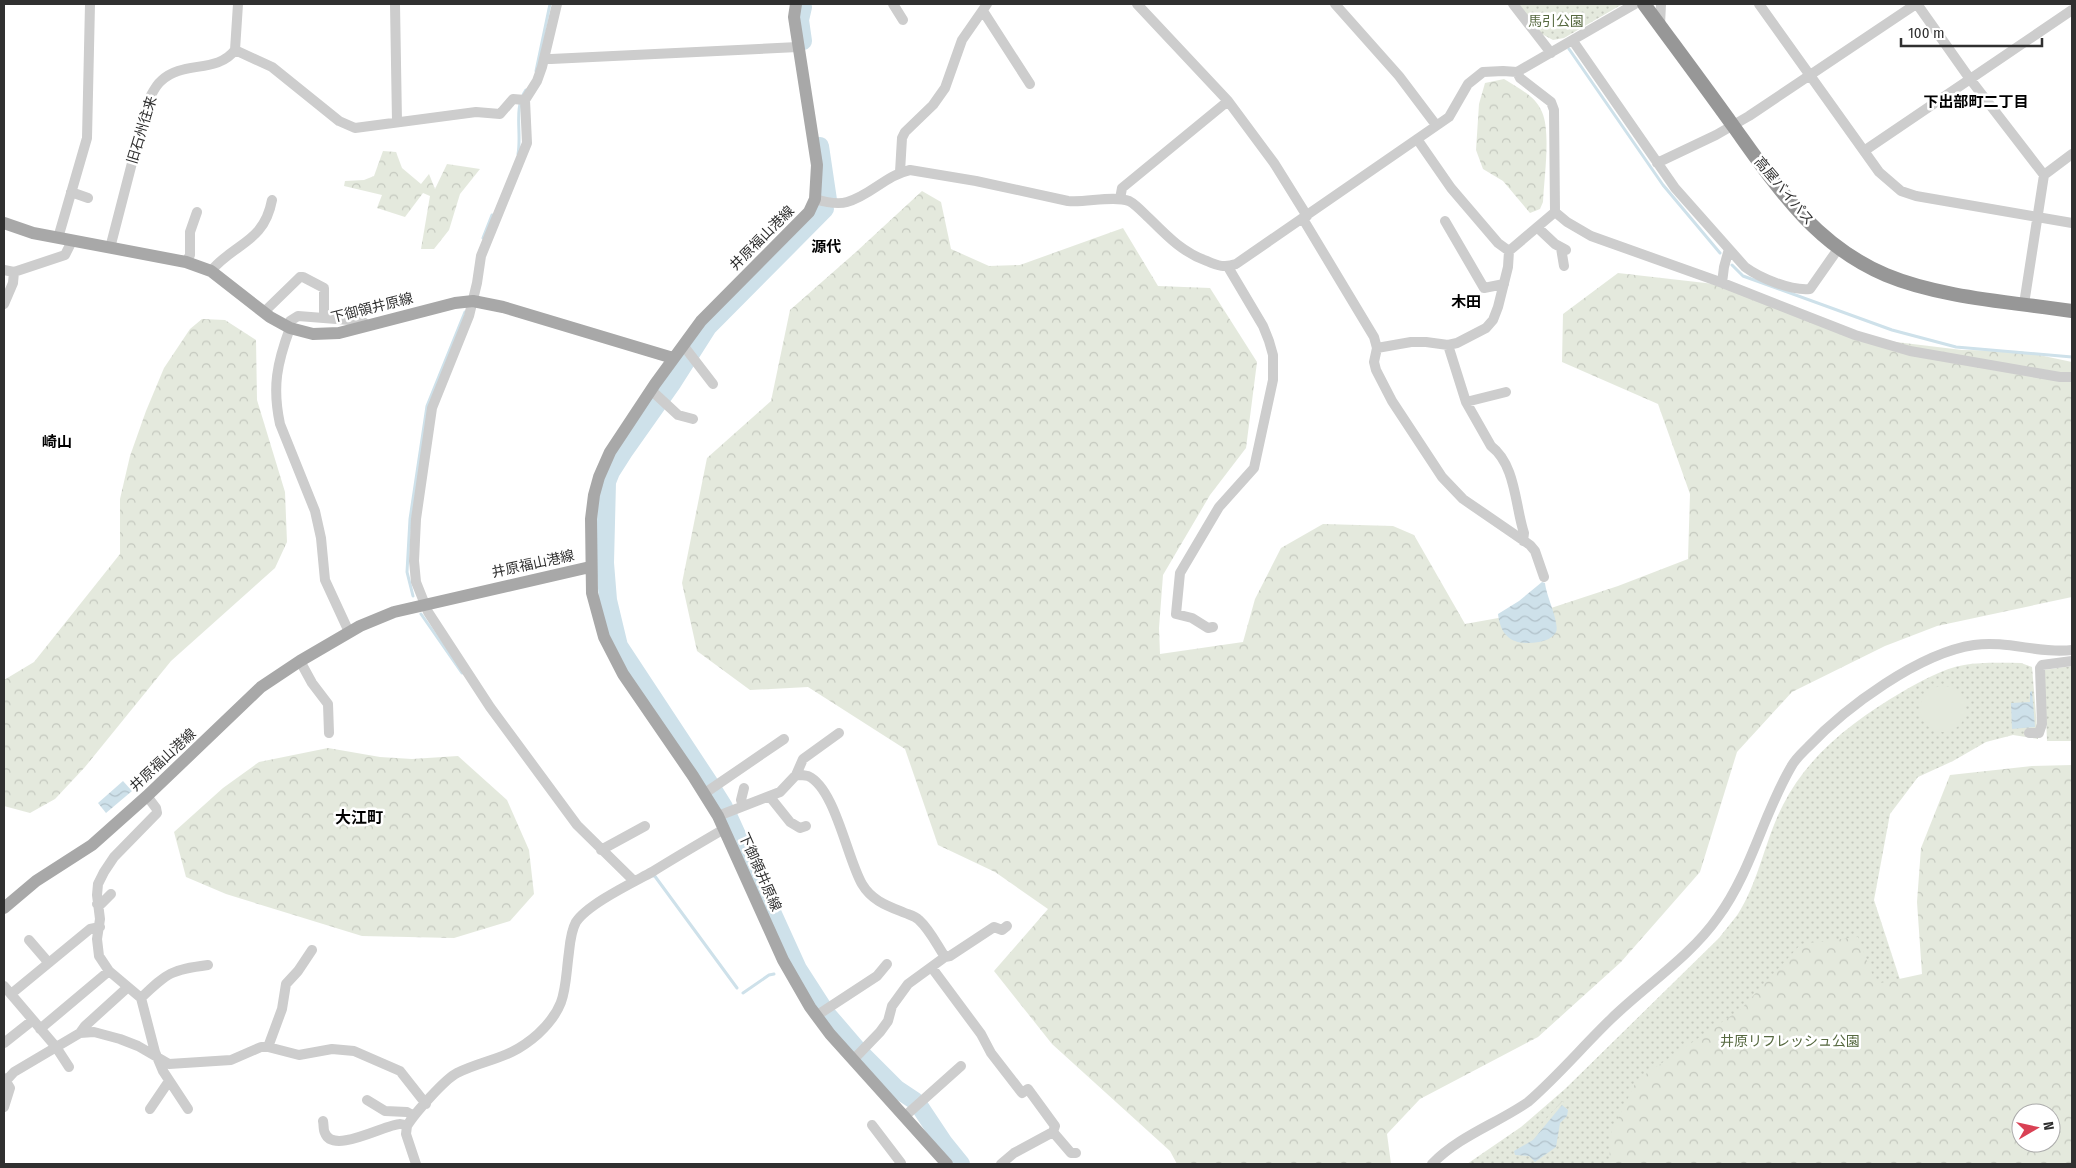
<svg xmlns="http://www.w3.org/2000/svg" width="2076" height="1168" viewBox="0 0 2076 1168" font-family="'Fira Sans Condensed','Noto Sans JP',sans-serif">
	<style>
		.grass { fill: url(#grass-dots) }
		.forest { fill: url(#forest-crowns); fill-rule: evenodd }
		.garden { fill: url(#garden-furrows) }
		.pitch { fill: #e4e9dd }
		.water { fill: url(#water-waves) }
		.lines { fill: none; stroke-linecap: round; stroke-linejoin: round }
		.stream { stroke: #cee1ea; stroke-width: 3 }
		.river { stroke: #cee1ea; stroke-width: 18 }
		.minor { stroke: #cdcdcd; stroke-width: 10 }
		.major { stroke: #a8a8a8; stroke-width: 12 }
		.highway { stroke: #979797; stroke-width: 14 }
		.labels { text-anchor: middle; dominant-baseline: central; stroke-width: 5; stroke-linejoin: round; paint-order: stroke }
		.park-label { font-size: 14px; fill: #566940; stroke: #fff }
		.street-label { font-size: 14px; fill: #303030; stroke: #fff }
		.neighbourhood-label { font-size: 15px; font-weight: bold; fill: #000; stroke: #fff }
		.quarter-label { font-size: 16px; font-weight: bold; fill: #000; stroke: #fff }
	</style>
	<defs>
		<pattern id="grass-dots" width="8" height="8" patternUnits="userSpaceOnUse" patternTransform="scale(1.25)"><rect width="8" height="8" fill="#e4e9dd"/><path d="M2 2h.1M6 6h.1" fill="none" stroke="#c4c8be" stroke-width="1.8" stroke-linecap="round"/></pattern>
		<pattern id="forest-crowns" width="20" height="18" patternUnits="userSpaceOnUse" patternTransform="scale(1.25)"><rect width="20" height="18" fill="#e4e9dd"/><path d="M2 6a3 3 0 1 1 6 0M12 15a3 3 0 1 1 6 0" fill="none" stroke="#c4c8be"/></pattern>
		<pattern id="garden-furrows" width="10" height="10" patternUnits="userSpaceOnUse" patternTransform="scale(1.25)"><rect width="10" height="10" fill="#e4e9dd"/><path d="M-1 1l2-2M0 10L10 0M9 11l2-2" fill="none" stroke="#c4c8be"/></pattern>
		<pattern id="water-waves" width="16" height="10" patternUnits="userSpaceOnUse" patternTransform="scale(1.25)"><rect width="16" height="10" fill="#cee1ea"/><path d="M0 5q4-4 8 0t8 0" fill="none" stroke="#b1c1c9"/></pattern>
	</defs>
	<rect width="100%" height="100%" fill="#fff"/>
	<path class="grass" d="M1516,4H1620L1621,5L1564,38L1553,40L1538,32Z
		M2021,663L2032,667L2038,739L2013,735L1986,742L1953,761L1918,777L1890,814L1874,900L1947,1124L1935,1164H1467L1521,1127L1565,1089L1719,938C1725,930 1732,922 1738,914C1759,881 1765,840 1783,805C1808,755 1854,720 1902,692C1921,681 1942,669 1964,665C1982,662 2002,663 2021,663Z
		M2072,666V741H2047L2044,670Z"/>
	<path class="forest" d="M1504,79C1518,88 1536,96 1542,112C1551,132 1544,179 1543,202L1540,209L1530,213L1503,181L1483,169L1476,150L1479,104L1485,83Z
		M383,151L396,152L402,168L421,184L429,174L435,189L447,164L480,169L460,194L449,230L434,249H421L430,196L423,193L405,217L377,208L382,195L344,186L345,181L364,180L374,176Z
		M922,191L941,202L951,249L989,266L1020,265L1123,228L1158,286L1210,288L1257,362L1246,448L1210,495L1163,575L1159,628L1160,654L1243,642L1255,599L1281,548L1323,524L1393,526L1414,535L1465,624L1548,609L1618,586L1688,559L1690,494L1658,404L1562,362L1563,314L1618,273L1723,285L1855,337L1962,350L2020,351L2072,362V597L1937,626L1885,646L1792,692L1737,752L1700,872L1621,962L1538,1037L1420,1099L1387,1134L1391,1164H1177L1170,1151L1052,1044L994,971L1048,909L995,872L938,845L905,749L808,687L750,690L697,651L682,583L707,458L771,401L790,310L856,252Z
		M202,319L225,320L256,340L257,400L285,492L287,542L275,568L171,661L85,767L55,799L30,813L4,806V680L34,662L120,554V499L130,456L146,411L164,368L190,329Z
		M328,748L380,757L412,759L458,756L507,800L529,850L534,894L510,921L454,938L362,936L226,894L186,877L174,832L223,788L259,762Z
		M2072,765V1164H1609L1611,1133L1637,1080L1741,1009L1801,944L1858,937L1876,984L1922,974L1917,902L1921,848L1950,775L2032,766ZM2021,1113H2051V1143H2021Z"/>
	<path class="garden" d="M1562,1101L1567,1105L1561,1123L1536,1151L1524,1144Z"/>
	<path class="pitch" d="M1920 709a23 23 0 1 1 46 0a23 23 0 1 1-46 0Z"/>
	<path class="water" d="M1542,582L1545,583C1546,595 1560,624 1556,632C1553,638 1545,641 1539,642C1515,646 1501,639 1498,614L1519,601Z
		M2032,691L2035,727L2012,729L2011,703L2030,702V692Z
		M123,781L132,791L106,813L98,803Z
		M1562,1105L1568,1110L1567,1116L1560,1123L1556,1147L1535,1162L1529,1156L1515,1155L1514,1151L1533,1140Z"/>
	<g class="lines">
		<path class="stream" d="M1569,49L1663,185L1720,253
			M536,71L550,4
			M518,154C522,133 513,108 526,90
			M483,238L492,215
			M1732,265L1743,276L1892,330L1956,347L2072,357
			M413,596L407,572L410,519L427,406L465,312
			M421,614L462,673
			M653,876L654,875L737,988
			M743,993L769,975L774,974"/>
		<path class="river" d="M801,4L803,7L800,20L803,41
			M820,146L828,200
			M710,784L619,646L608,600L605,563L607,482L611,472L625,450L673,382L708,327L825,209
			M714,791L724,807
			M728,815L798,969L827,1014L858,1050
			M864,1056L897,1089L915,1101
			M920,1107L944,1143L961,1164"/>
		<path class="minor" d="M395,4L397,122
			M557,4L542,67L537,81L525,100L527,143L481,256L477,283L469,316L432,408L416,519L414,561L416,582L428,612L490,707L577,825L634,881
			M893,4L903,20
			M1137,4L1228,101L1274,163L1307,216
			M1335,4L1399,76L1436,125
			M1513,4L1551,53
			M1759,4L1879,172L1901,191L1916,196L2072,223
			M1917,4L1970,79L2044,175
			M983,11L1030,84
			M1660,25L1661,4
			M1573,41L1675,188L1745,267C1760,278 1791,291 1810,289L1838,249
			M235,50L272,67L339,121L355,128L476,112L500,114L513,99L525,100
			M544,58L551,59L798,47
			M1517,72L1520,78L1551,102L1554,110L1555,212L1567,222L1591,236L1720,282L1855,335L1910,351L2060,377H2072
			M1417,139L1451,188L1498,243L1509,251
			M1864,151L2072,10
			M1657,163L1716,135L1749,116L1916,4
			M900,172L902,138L905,132L933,105L945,88L962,40L987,4
			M71,192L88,198
			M815,199C825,202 837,205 847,202C870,196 886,175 910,170L976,181L1068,201C1085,203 1114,195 1129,201C1137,205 1145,215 1152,221C1169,238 1184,253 1207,261C1218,266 1225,268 1236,264L1449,117L1468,84L1483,72L1503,71L1517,72L1635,4
			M1120,199L1122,188L1228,101
			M1303,219L1374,337L1377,348L1374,362L1376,370L1392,401L1442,477L1463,499L1530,545L1535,551L1544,577
			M1445,221L1484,288L1504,284
			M1538,228L1555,244L1566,250
			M58,238L87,138L90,4
			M110,248L148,101C152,94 155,86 161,81C182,60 217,74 235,50L238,4
			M1561,248L1564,266
			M186,262L190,255V232L197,212
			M4,270L14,272L65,255L72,241
			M211,271C234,243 264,243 272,200
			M1722,283L1724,267L1729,249
			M4,304L13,283L14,272
			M2024,304L2044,175L2072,154
			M264,312L300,277H303L324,288V318
			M287,326L290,321L298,316L362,321L368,326
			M290,328C277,363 272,387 280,424L315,511L321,538L325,580L349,632
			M683,345L713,384
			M1448,345L1466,402L1491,446C1516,465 1515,506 1524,533L1523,541
			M1377,348L1411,342H1426L1448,345L1457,343L1486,328L1493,320L1498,307L1508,267L1509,251L1555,212
			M651,390L678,415L693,419
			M1466,402L1506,392
			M1213,627L1208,628L1192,618L1176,614L1180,573L1219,507L1254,468L1273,380V355L1269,341L1263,326L1228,267
			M300,661L312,683L328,704L329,733
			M2029,733H2039L2042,724L2040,668L2042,665L2072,661
			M796,775C800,775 804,775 808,776C835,788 847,858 862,884C872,901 888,906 905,913C910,915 915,916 919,920C930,930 937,945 945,957
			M705,793L784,739
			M147,796L156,808L157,813L114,857L104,872L98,884L97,895L100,919L97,939L99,956L109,971L141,998L155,1052L163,1071L188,1109
			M770,797L790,822L800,828L806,826
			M743,806L741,800L744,788
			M718,816L780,792L796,775L803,759L839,733
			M601,850L645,826
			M97,904H101L111,894
			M29,940L48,962
			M932,968L981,1034L991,1053L1022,1093L1028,1089L1055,1126L1053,1132L1071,1153H1076
			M4,986L56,1047L69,1067
			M11,994L90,929L100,927
			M141,998C168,972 171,970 208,965
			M816,1016L877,976L887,964
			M40,1029L109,971
			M80,1033L94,1032L120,1039L138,1046L169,1064L231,1060L261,1047H268L299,1055L332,1049L354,1051L400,1071L426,1104
			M4,1043L33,1020
			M268,1047L282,1009L286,984L298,971L312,950
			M853,1060L880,1032L888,1021L892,1006L908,984L945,957L950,956L994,927L1002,930L1007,926
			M4,1078L10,1088L4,1107
			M4,1083L14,1072L80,1033L85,1026L128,987
			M367,1100L385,1111L407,1112L414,1116
			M150,1109L169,1081
			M905,1116L961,1066
			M323,1121C324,1125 323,1130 325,1133C333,1155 386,1124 400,1124C402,1124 405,1125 407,1126
			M872,1125L901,1163
			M416,1164L406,1134L407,1126C414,1114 445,1079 457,1073C488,1058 509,1060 538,1034C568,1006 564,989 569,952C570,942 571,931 576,922C588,904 632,883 652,872C676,857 700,843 724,829
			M1001,1164L1014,1153L1053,1132
			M1432,1164C1459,1136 1496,1124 1528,1102C1558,1076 1583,1046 1611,1019C1646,985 1690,957 1718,917C1751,872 1763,815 1791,767C1795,759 1802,753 1808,747C1846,707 1919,653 1974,645C2007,640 2040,654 2072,650"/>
		<path class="major" d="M796,4L794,17L817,165L815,199L809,212L701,321L655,384L610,452L599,477L594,495L591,519L592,593L604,637L623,674L693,776L718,816L783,960L810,1007L830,1034L947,1164
			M4,223L33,233L186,262L211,271L270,317L290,328L313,334L339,333L455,303L473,301L503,307L673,358
			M4,908L36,881L92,845L147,796L261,687L300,661L360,626L394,612L590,567"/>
		<path class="highway" d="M1644,4C1674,45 1704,85 1734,127C1777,187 1815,245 1886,275C1941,298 2013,302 2072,311"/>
	</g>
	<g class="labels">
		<g class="park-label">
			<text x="1556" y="21">馬引公園</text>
			<text x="1790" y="1041">井原リフレッシュ公園</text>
		</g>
		<g class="street-label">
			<text transform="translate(142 130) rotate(-73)">旧石州往来</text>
			<text transform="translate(1784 191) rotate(50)">高屋バイパス</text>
			<text transform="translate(762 238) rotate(-45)">井原福山港線</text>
			<text transform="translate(372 308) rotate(-14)">下御領井原線</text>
			<text transform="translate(533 564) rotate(-12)">井原福山港線</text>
			<text transform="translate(163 760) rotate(-43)">井原福山港線</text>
			<text transform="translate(760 872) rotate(66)">下御領井原線</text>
		</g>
		<g class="neighbourhood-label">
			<text x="1976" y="102">下出部町二丁目</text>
			<text x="826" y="247">源代</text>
			<text x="1466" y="302">木田</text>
			<text x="57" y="442">崎山</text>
		</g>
		<g class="quarter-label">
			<text x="359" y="817">大江町</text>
		</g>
	</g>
	<rect width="2076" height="1168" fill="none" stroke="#303030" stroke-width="10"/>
	<g transform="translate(2036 1128) rotate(81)"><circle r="24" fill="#ffffff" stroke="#acacac"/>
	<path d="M0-4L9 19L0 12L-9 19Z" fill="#d94154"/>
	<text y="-8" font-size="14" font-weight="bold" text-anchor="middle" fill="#303030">N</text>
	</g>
	<path d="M1901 38v8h141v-8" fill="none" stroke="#303030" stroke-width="2.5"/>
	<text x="1908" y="38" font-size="15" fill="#303030" stroke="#ffffff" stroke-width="4" paint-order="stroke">100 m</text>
</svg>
